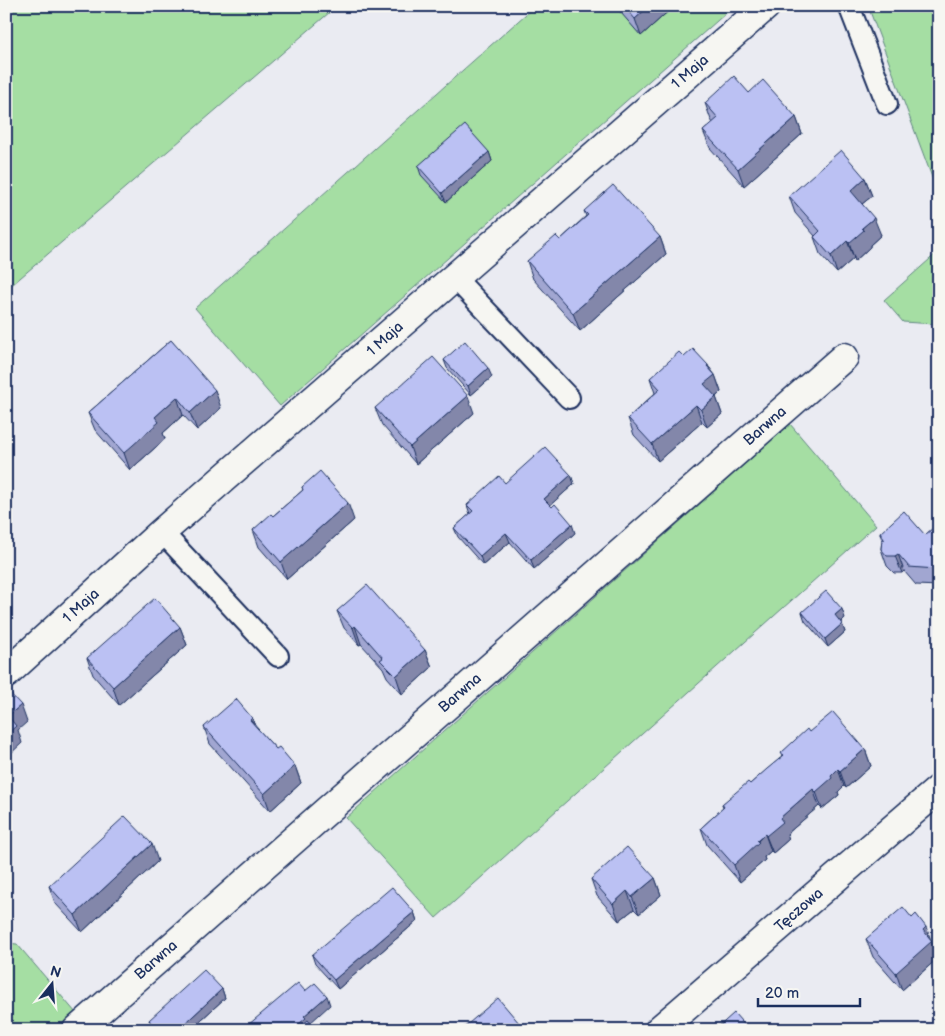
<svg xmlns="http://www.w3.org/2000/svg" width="945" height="1036" viewBox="0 0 945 1036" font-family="'Balsamiq Sans',sans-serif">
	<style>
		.green { fill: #a5dea3; stroke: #608680 }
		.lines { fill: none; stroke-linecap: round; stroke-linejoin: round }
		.service-casing { stroke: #1b2f5e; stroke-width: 24 }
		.minor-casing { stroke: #1b2f5e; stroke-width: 31 }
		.path { stroke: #1b2f5e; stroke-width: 3; stroke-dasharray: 5 4; stroke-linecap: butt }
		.service { stroke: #f6f6f2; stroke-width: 20 }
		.minor { stroke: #f6f6f2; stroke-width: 28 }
		.wall { fill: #a1a6d1; stroke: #1b2f5e }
		.shaded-wall { fill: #8387aa; stroke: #1b2f5e }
		.building { fill: #bbc1f3; stroke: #1b2f5e }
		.labels { text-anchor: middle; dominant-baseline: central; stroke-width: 4; stroke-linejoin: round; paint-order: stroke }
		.street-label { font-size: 15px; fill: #1b2f5e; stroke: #f6f6f2 }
	</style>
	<rect width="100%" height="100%" fill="#eaebf2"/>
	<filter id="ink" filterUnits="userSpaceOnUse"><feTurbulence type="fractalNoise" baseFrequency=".02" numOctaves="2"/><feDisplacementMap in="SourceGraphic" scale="10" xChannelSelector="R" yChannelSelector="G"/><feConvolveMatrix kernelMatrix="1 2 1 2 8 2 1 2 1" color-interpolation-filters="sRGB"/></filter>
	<g filter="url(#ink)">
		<path class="green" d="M6,6H337L6,290Z
			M535,6H734L280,406L195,308Z
			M868,6H939V196Z
			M939,251V320L934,324L903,322L884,300Z
			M790,424L876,525L436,918L346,818Z
			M6,943L17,944L76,1013L56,1030H6Z"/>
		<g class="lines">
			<defs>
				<path id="service" d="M849,6L887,104
					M454,277L569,398
					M162,532L278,656"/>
				<path id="minor" d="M6,674L162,532L766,6
					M77,1030L844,357
					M659,1030L939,789"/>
			</defs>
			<use href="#service" class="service-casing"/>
			<use href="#minor" class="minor-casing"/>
			<path class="path" d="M920,6L939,11"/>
			<use href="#service" class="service"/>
			<use href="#minor" class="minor"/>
		</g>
		<path class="wall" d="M615,6H674L641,36Z
			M749,93L796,117L802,134L744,186L710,148L703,131L713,123L711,120L705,103Z
			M489,152L492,161L446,202L421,175L418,166Z
			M865,178L872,196L862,204L881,235L870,245V247L855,261L854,258L837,273L820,254L814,237L815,236L795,213L789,196Z
			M584,211L660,237L666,254L580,331L533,279L527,261L560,240L586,216Z
			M171,340L221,408L197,430L183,415L163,433L165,439L130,470L95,430L88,413Z
			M684,357L710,368L715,375L721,392L716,397L722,414L707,427L702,422L658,461L634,435L628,418L655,393L650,378Z
			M444,360L492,377L471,395L447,368Z
			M375,408L474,413L416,464L382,425Z
			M571,475L574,484L550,505L575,533L534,569L510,542L483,565L458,537L454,528L470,514L467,505L505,483Z
			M302,487L354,520L287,579L259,547L253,530L273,516L303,490Z
			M939,523V586L916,585L904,571L902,573H894L887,566L881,549L882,540L880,533L925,535Z
			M337,611L425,650L432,667L402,694L387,677L383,668L361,644L359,645L344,628Z
			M802,612L845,618L841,622L842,624L845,632L828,647L805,621Z
			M180,627L187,645L119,705L93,675L87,658Z
			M252,718L255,726L276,749L295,766L301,783L270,811L210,744L204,727Z
			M809,732L865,749L871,766L846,788L844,786L838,792L839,795L822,809L819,806L787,834L789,839L773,853L771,851L764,857L765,860L740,882L707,845L701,828L723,808L722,804L750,784L783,756L781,753Z
			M158,861L82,932L55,903L49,886Z
			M655,878L661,895L639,914L634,909L619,921L597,896L591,879Z
			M414,912L417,921L338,989L315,964L312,955Z
			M866,939H930L938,958L902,990L873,957Z
			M222,989L225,998L190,1030H153V1029L149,1020Z"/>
		<path class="shaded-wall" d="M649,6H674L641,36L635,19Z
			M796,117L802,134L744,186L738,169Z
			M489,152L492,161L446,202L442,193Z
			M865,178L872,196L857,208L851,191Z
			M874,218L881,235L870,245V247L855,261L849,243L862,228Z
			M660,237L666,254L580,331L573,313Z
			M847,241L854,258L837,273L831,256Z
			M708,365L713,377L715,375L721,392L711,401L704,384L707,366Z
			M488,368L492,377L471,395L468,386Z
			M215,390L221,408L197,430L190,413Z
			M468,396L474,413L416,464L410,447Z
			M177,397L183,415L163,433L165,439L130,470L124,453L155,417Z
			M716,397L722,414L707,427L701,410Z
			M696,405L702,422L658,461L652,444Z
			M571,475L574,484L547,508L544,499Z
			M348,503L354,520L287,579L281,562Z
			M572,524L575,533L534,569L531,560Z
			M506,533L510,542L483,565L480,556Z
			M898,554L904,571L902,573L895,556Z
			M939,566V577L936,569Z
			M842,609L845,618L838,624L835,615Z
			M842,624L845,632L828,647L825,639Z
			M355,626L361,644L359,645L353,628Z
			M180,627L187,645L119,705L113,687Z
			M425,650L432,667L402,694L396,676Z
			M21,705L27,722L18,730L22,743L6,758V735L8,716Z
			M252,718L258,735L250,720Z
			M865,749L871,766L846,788L840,771Z
			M295,766L301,783L270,811L264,794Z
			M838,769L844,786L838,792L839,795L822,809L816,792L831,776Z
			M813,789L819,806L787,834L789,839L773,853L766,836L780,818Z
			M765,834L771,851L764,857L765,860L740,882L734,865Z
			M152,844L158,861L82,932L75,915Z
			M655,878L661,895L639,914L632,897Z
			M627,891L634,909L619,921L613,904Z
			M414,912L417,921L338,989L334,980Z
			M926,927L938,958L902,990L896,973L923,930Z
			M222,989L225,998L190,1030H178Z
			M327,996L330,1005L309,1024L306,1030H292L304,1016Z"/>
		<path class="building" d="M624,6H649L635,19Z
			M734,76L749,93L763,80L796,117L738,169L703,131L718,118L705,103Z
			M465,125L489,152L442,193L418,166Z
			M841,150L865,178L851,191L874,218L862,228L864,230L849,243L847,241L831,256L814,237L820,231L789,196Z
			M613,185L660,237L573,313L527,261L556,236L560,240L588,215L584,211Z
			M171,340L215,390L190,413L177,397L155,417L159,422L124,453L88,413Z
			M465,341L488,368L468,386L444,360Z
			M693,349L708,365L707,366L715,375L704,384L716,397L701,410L696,405L652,444L628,418L660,389L650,378L679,352L684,357Z
			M433,357L468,396L410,447L375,408Z
			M545,447L571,475L544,499L552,507L555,504L572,524L531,560L506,533L480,556L454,528L473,511L467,505L499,476L505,483Z
			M320,471L348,503L281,562L253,530L271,514L273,516L303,490L302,487Z
			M904,511L925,535L939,523V566L936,569L909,567L898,554L895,556H887L881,549L882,540L884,539L880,533Z
			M367,585L425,650L396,676L380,660L383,658L355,626L353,628L337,611Z
			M826,591L842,609L835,615L842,624L825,639L802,612Z
			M155,598L180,627L113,687L87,658Z
			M6,689L21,705L8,716L16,726L6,735Z
			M236,699L252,718L250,720L276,749L279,747L295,766L264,794L204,727Z
			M833,712L865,749L840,771L838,769L831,776L832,778L816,792L813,789L780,818L783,822L766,836L765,834L757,841L759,842L734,865L701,828L724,807L722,804L748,782L750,784L767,769L784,755L781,753L807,729L809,732Z
			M125,816L152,844L75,915L49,886Z
			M627,847L655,878L632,897L627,891L613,904L591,879Z
			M392,887L414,912L334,980L312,955Z
			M903,907L912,918L916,914L926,927L923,930L932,941L896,973L866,939Z
			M204,970L222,989L178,1030H158L149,1020Z
			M298,983L305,991L315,983L327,996L304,1016L306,1018L292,1030H252L248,1025Z
			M498,998L525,1030H461Z
			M734,1013L749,1030H715Z
			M308,1020L316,1030H296Z"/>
	</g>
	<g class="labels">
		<g class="street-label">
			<text transform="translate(690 72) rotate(-41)">1 Maja</text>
			<text transform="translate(385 339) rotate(-42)">1 Maja</text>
			<text transform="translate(765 426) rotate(-41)">Barwna</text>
			<text transform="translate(81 606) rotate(-42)">1 Maja</text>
			<text transform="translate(460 693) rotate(-41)">Barwna</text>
			<text transform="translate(799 910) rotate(-41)">Tęczowa</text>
			<text transform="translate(156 960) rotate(-41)">Barwna</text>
		</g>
	</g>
	<rect width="945" height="1036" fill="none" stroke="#f6f6f2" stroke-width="25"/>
	<rect x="12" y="12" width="920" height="1011" fill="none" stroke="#1b2f5e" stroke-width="2" filter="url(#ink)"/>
	<g transform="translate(52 984) rotate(17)" stroke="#f6f6f2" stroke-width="4" paint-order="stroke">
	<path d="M0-4L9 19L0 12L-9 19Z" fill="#1b2f5e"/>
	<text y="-8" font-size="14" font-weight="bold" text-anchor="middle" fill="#1b2f5e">N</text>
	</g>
	<path d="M758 998v8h102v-8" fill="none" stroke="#1b2f5e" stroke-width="2.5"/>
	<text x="765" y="998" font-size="15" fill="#1b2f5e" stroke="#f6f6f2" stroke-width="4" paint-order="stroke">20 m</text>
</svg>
